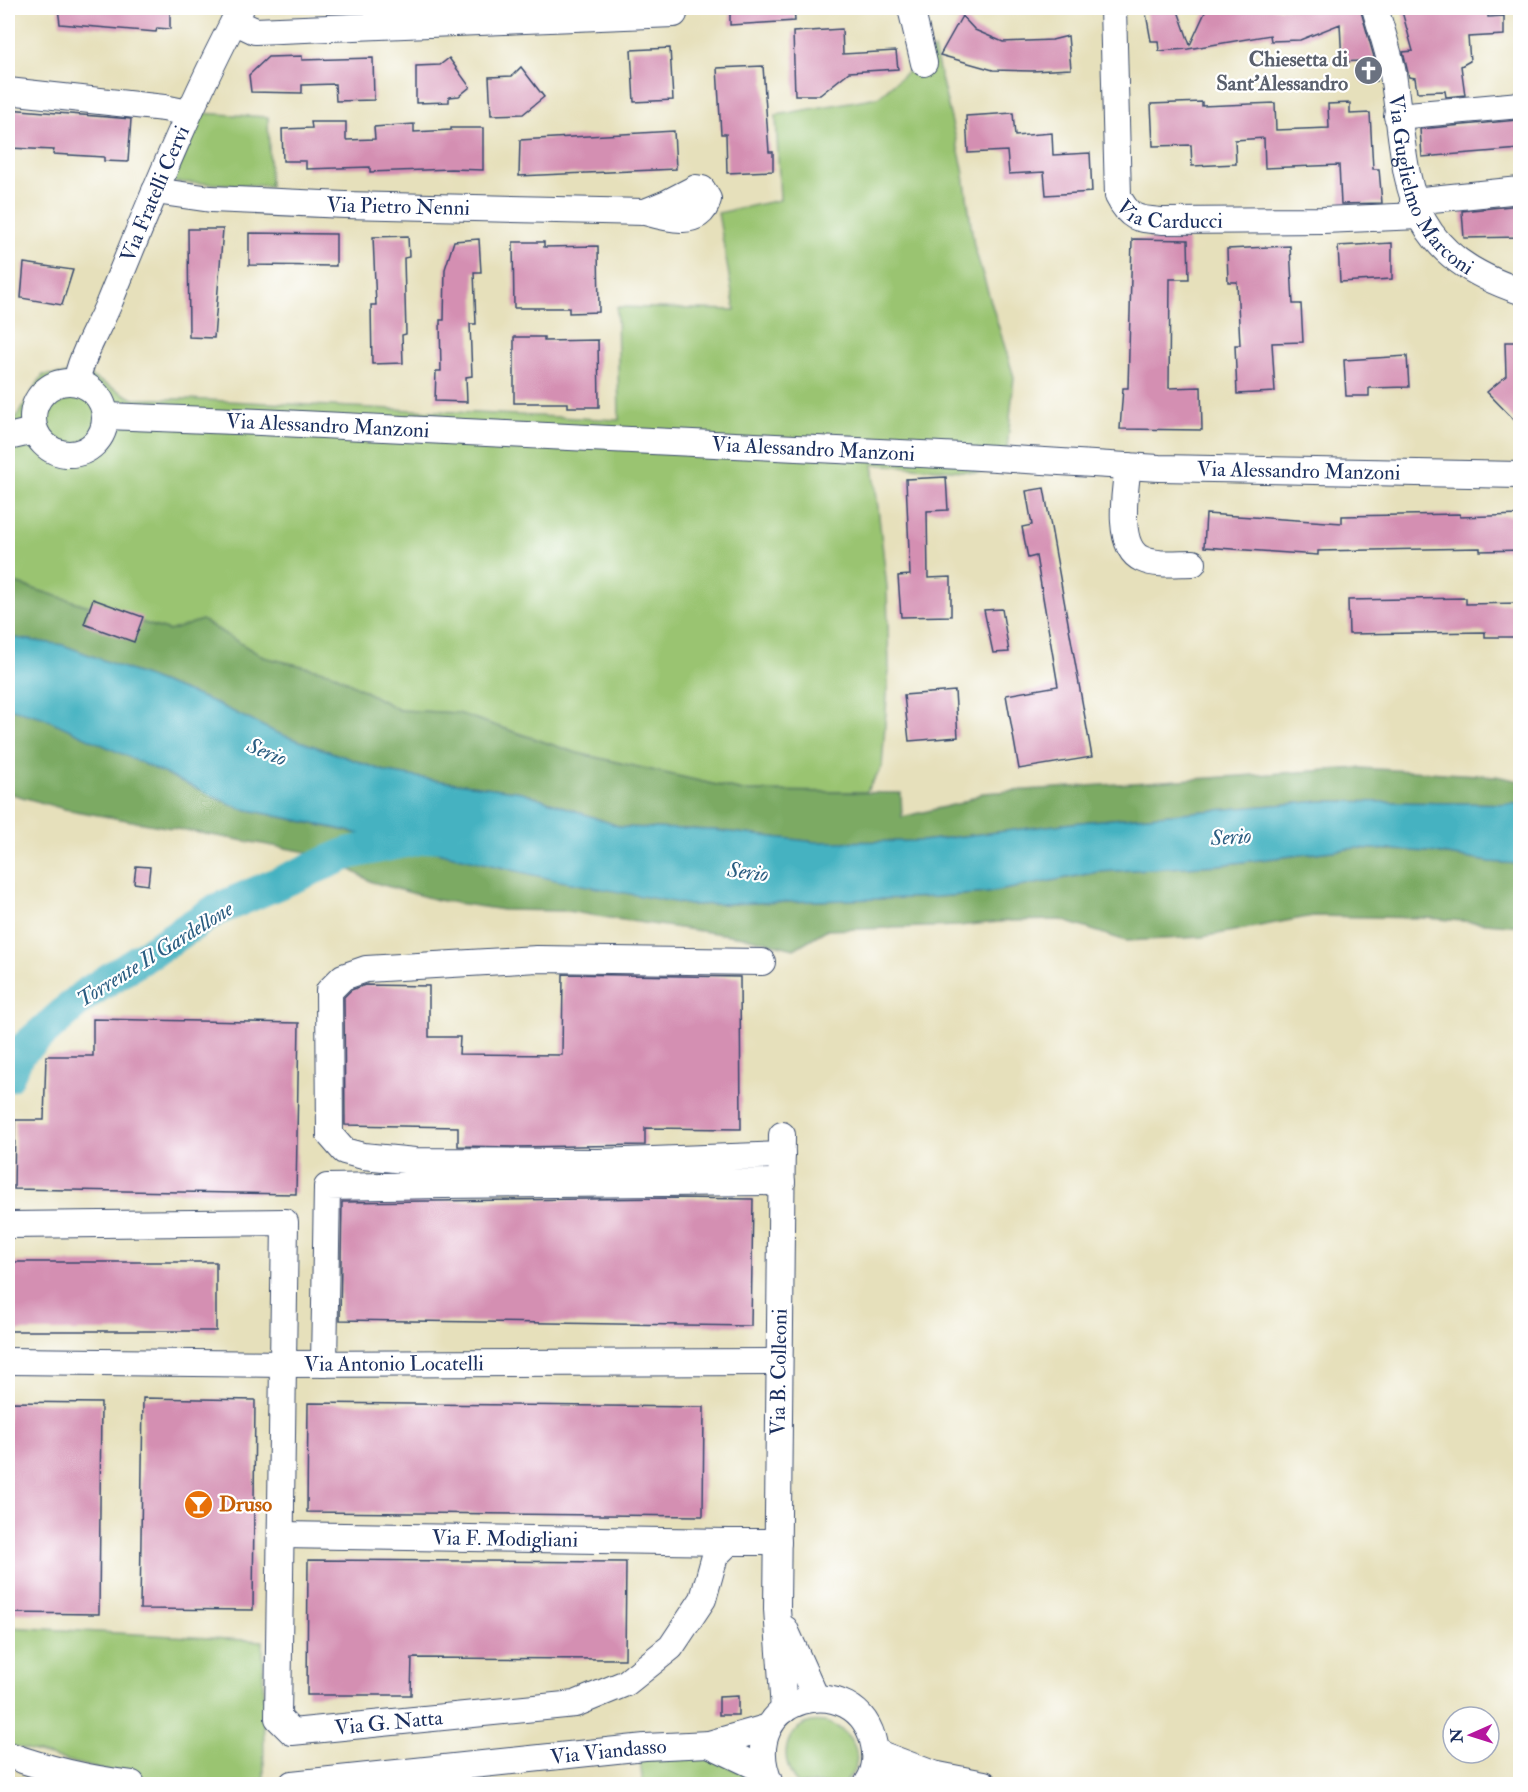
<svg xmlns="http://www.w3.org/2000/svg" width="1528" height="1792" viewBox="0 0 1528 1792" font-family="'IM FELL Double Pica',serif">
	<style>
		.green { fill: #9ac471; stroke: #5a7a68; stroke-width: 1.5 }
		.forest { fill: #7baa63; stroke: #4b6c60; stroke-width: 1.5 }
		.water { fill: #45b2c1; stroke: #307090; stroke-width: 1.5 }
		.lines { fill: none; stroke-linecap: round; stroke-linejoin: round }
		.river { stroke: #45b2c1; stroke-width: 33 }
		.building { fill: #d48fb2 }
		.minor-casing { stroke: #394a6c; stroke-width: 28 }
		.minor { stroke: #fff; stroke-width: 26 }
		.labels { text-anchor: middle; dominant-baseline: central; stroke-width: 4.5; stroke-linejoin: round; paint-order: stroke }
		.worship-label { font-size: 21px; font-weight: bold; fill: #5b616d; stroke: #fff; text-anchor: end }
		.street-label { font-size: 21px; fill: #1b2f5e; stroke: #fff }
		.food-label { font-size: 21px; font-weight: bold; fill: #c56008; stroke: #fff; text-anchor: start }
		.water-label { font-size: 22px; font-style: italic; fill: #2a5d81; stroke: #fff }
	</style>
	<rect width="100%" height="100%" fill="#fff"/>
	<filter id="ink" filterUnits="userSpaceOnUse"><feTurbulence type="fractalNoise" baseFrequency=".0167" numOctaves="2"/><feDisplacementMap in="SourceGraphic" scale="12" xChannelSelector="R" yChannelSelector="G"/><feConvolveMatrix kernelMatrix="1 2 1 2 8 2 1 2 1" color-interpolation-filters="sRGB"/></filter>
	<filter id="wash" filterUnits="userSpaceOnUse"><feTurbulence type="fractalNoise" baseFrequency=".008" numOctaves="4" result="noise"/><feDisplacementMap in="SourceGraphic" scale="24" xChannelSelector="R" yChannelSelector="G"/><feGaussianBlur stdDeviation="1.35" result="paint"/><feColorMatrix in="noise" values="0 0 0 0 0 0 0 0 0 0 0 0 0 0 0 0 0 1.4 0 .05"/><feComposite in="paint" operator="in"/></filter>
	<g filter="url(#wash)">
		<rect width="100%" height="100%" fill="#e6e0bb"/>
		<path class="green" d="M934,49L963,168L974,246L1014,377L1005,471L976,472L873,464L887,587L889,668L882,767L866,792L743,791L577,753L458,713L399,710L332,673L263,657L202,620L170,631L8,581V423L15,419L43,375L86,374L134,399H186L619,420L617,307L735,310L718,213L780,200L776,115L878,97Z
			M199,113L268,117L270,186L171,182Z
			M8,1627L263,1641L264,1784H201L136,1779L8,1745Z
			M826,1722C855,1731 869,1762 843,1784H798C780,1765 781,1730 811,1722C816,1721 821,1722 826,1722Z
			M639,1754L707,1755L764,1784H643Z"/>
		<path class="forest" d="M8,581L169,631L202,620L263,657L332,673L399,710L458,713L577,753L743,791L901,793L902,817L961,803L982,793L1359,768L1496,776L1520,781V804L1322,801L1090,821L922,841L816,842L713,830L621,827L522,792L434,780L387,772L277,733L211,701L63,645L8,637Z
			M8,708L42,716L239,808L690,905L936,897L987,893L1098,872L1218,865L1356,848L1430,852L1490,862L1520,864V926L1427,918L1313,916L1202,937L1126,941L1061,920L1009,921L958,926L826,930L794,949L750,938L616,919L567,911L503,910L437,900L372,882L324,855L64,809L8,793Z"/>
		<path class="water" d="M8,637L63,645L211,701L277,733L387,772L434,780L522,792L621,827L713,830L816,842L922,841L1090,821L1322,801L1520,804V864L1490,862L1430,852L1356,848L1218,865L1098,872L987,893L936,897L690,905L555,880L339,829L239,808L42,717L8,708Z"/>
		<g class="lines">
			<path class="river" d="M8,1076L19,1053L86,994L216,910L349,853L431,836"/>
		</g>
		<g id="blocks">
			<path class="building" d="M58,8H170V29L157,28L156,32L60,24Z
				M730,8H794L795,21L730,25Z
				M1145,8H1177L1190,45L1207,8H1360L1376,64L1377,81L1362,83L1360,61L1342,62L1340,24L1300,40L1271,41L1270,35L1188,49L1159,51L1158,41H1151Z
				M1401,8H1487L1488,17L1504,16V35L1468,37L1470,61L1461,66L1465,95L1446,97L1445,91L1417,92L1415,78L1409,77L1403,52L1413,51Z
				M962,16L975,30L1003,42L1052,40L1068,36L1071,69L1032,71L993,70L940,55Z
				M842,29L843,54L896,51L898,69L849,72L820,95H795L793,32Z
				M670,48L673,100L634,102L631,50Z
				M302,56V60L373,58L374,100L336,101L335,84L302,85V93L251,92L249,75L268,57Z
				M449,58L470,87L459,96L449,97V102L416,103V66L440,65Z
				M763,66L769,152H773V171L727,173L726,134H721L717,68Z
				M521,67L544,97L523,114L491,115L489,77L512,76Z
				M1202,102V106L1275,103L1276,130L1329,128L1328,104L1350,103V114L1370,113L1373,169H1379L1382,203L1341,204L1339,165L1265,168L1264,138L1235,140L1236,164L1192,166L1191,145L1153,146L1151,104Z
				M8,109L131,119L128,162L104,161V157L53,154L54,150L9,148L10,127H8Z
				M1013,113L1015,136L1052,133L1053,155L1090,153L1092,192L1046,195L1044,172L1009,174L1007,151L968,153L966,116Z
				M1518,120L1520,149L1422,157L1420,129Z
				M311,122H346V140L375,139L374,127L414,124V132L451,130V128H483V170L451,169L370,172V167L306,169V161H283L282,129L312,128Z
				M674,131L676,169L519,176L520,140Z
				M1521,205V237L1464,238L1462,211Z
				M188,229H223L214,338L189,337Z
				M249,233L336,234V266L249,265Z
				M408,236L409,257L404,258L406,334L402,335L403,363L372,364L371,305H376L373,237Z
				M479,239L481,272H474L476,324H470L472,376L466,377L467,402L435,401L436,371H441L440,320H444L445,269L454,241Z
				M1132,239L1188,240L1189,279H1170L1169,388L1201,387L1202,430L1120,429L1123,388H1128Z
				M513,242H544V247L598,246L599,312L569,313V308H514Z
				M1392,243V279L1340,282L1338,246Z
				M1290,246L1293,304H1301L1303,342L1272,343L1275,392L1237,394L1235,345H1240L1237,282H1228L1227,249Z
				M24,263L73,270L62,305L21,298Z
				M514,337H544V341L598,340L599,407H568V403H514Z
				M1505,342H1521V427L1487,392L1506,376Z
				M1407,356L1409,387L1369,388V396H1346L1344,360Z
				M946,477L948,510L927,511L928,578L951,577V616L901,617L898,576L910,575L906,479Z
				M1044,488L1092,757L1019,769L1006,695L1058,686L1036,556L1028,558L1022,527L1032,525L1026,491Z
				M1206,514L1342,523V516L1460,514V517L1521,515V550L1480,551V548L1318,551V555L1204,547Z
				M1466,598V604L1521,603V637H1485V632L1349,634L1348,600Z
				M93,599L143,617L134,642L84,624Z
				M1002,609L1009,652L993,653L984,610Z
				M955,691L958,737L909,741L904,695Z
				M136,866L150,867L148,885L134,883Z
				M563,974L740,977L741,1129L645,1128V1145L513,1147L458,1146V1127L345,1125L344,997L351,990L365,985L429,986V1037H460L459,1054L562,1055Z
				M93,1019L299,1023L296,1194L14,1189L15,1120H44L46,1056H93Z
				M674,1198L753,1199L751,1326L340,1320L342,1202Z
				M8,1262H216V1331H8Z
				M143,1398L255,1400L253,1610L140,1609Z
				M8,1402L101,1403L99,1614L8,1613Z
				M308,1403L704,1407L703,1516L307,1512Z
				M308,1560L626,1562L625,1659L412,1658L411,1695H307Z
				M738,1696V1715H719V1697Z"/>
		</g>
	</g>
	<g filter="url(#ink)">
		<use href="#blocks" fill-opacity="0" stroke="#394a6c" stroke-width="1.5"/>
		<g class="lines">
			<defs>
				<g id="minor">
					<path d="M911,8L924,63"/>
					<path id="s1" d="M1113,8L1118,196C1130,220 1138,219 1163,221L1323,220L1420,216"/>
					<path id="s2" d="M1375,8C1381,29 1389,52 1393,74C1409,183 1399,250 1520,291"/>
					<path d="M234,21L255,31L674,14L673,8"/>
					<path d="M8,91L164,108L188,113"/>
					<path d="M1397,116L1520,105"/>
					<path id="s3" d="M155,191L211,199L345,205L645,212C666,218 701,229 708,199L702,189L696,188L667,203L645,212"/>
					<path d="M1413,201L1520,190"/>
					<circle cx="69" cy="418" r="36"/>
					<path id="s4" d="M77,382C78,361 100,325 109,303C150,203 190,103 241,8"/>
					<path id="s5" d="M106,416L260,422L962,456L1159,468L1520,475"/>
					<path d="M8,437L34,431"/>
					<path d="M1128,466C1125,490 1115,547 1142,559C1157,566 1177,563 1193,563"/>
					<path d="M762,962L537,959L366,969L343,977L329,991L330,1135L344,1151L363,1156L415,1161L599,1162L782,1155"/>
					<path d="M782,1135L777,1609L784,1710"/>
					<path id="s6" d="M8,1225L285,1222L278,1718L292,1732L575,1704L626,1683L671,1647L703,1599L715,1556L729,1542H778"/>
					<path id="s7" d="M8,1361L283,1364L779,1362"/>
					<path d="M324,1364L327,1187L443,1185L782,1182"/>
					<path id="s8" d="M281,1535L729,1542"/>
					<path d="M785,1629L816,1698"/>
					<path d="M709,1744L764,1770"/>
					<path d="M875,1752L933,1774L984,1784"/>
					<path d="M8,1755C47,1769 90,1779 132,1784"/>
					<path id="s9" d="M292,1784L645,1747L709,1744L769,1727"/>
					<path d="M770,1784C732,1695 859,1665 874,1745C877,1758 875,1773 867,1784"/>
					<path d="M880,1784L933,1775"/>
				</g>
			</defs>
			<use href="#minor" class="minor-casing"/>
			<use href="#minor" class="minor"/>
		</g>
	</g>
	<defs>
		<symbol id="church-disc" viewBox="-11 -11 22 22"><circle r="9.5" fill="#6b7280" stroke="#fff"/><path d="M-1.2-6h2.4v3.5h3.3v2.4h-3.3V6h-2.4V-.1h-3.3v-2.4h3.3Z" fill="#fff"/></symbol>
		<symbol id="bar-disc" viewBox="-11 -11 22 22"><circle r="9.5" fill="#e8710a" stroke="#fff"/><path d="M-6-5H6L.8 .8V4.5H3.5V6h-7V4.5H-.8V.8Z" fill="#fff"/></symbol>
	</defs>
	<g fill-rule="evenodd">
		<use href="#church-disc" x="1352" y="54" width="33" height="33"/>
		<use href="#bar-disc" x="182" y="1488" width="33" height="33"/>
	</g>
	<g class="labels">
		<g class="worship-label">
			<text x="1348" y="59">Chiesetta di<tspan x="1348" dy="24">Sant'Alessandro</tspan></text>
		</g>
		<g class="street-label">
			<text stroke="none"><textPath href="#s2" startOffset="189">Via Guglielmo Marconi</textPath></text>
			<text stroke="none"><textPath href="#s4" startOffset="204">Via Fratelli Cervi</textPath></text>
			<text stroke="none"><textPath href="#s3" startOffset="244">Via Pietro Nenni</textPath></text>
			<text stroke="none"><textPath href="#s1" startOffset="249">Via Carducci</textPath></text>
			<text stroke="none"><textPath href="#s5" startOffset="222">Via Alessandro Manzoni</textPath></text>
			<text stroke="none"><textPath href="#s5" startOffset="708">Via Alessandro Manzoni</textPath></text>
			<text stroke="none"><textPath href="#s5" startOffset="1194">Via Alessandro Manzoni</textPath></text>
			<text stroke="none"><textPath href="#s7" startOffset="386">Via Antonio Locatelli</textPath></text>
			<text transform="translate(779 1372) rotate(-89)">Via B. Colleoni</text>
			<text stroke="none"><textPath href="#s8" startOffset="224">Via F. Modigliani</textPath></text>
			<text stroke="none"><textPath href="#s6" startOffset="890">Via G. Natta</textPath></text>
			<text stroke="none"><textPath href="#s9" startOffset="318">Via Viandasso</textPath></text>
		</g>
		<g class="food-label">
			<text x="219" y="1504">Druso</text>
		</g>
		<g class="water-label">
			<text transform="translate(267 752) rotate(22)">Serio</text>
			<text transform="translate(1231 837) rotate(-4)">Serio</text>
			<text transform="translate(748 872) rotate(7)">Serio</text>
			<text transform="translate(155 954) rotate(-32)">Torrente Il Gardellone</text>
		</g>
	</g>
	<rect width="1528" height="1792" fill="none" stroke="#fff" stroke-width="30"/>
	<g transform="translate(1471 1735) rotate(267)"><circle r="28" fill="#ffffff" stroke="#a4acbf" stroke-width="1.5"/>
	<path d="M0-4.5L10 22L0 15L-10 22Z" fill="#b5179e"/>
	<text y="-9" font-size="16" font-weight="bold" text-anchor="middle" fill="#1b2f5e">N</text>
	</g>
</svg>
